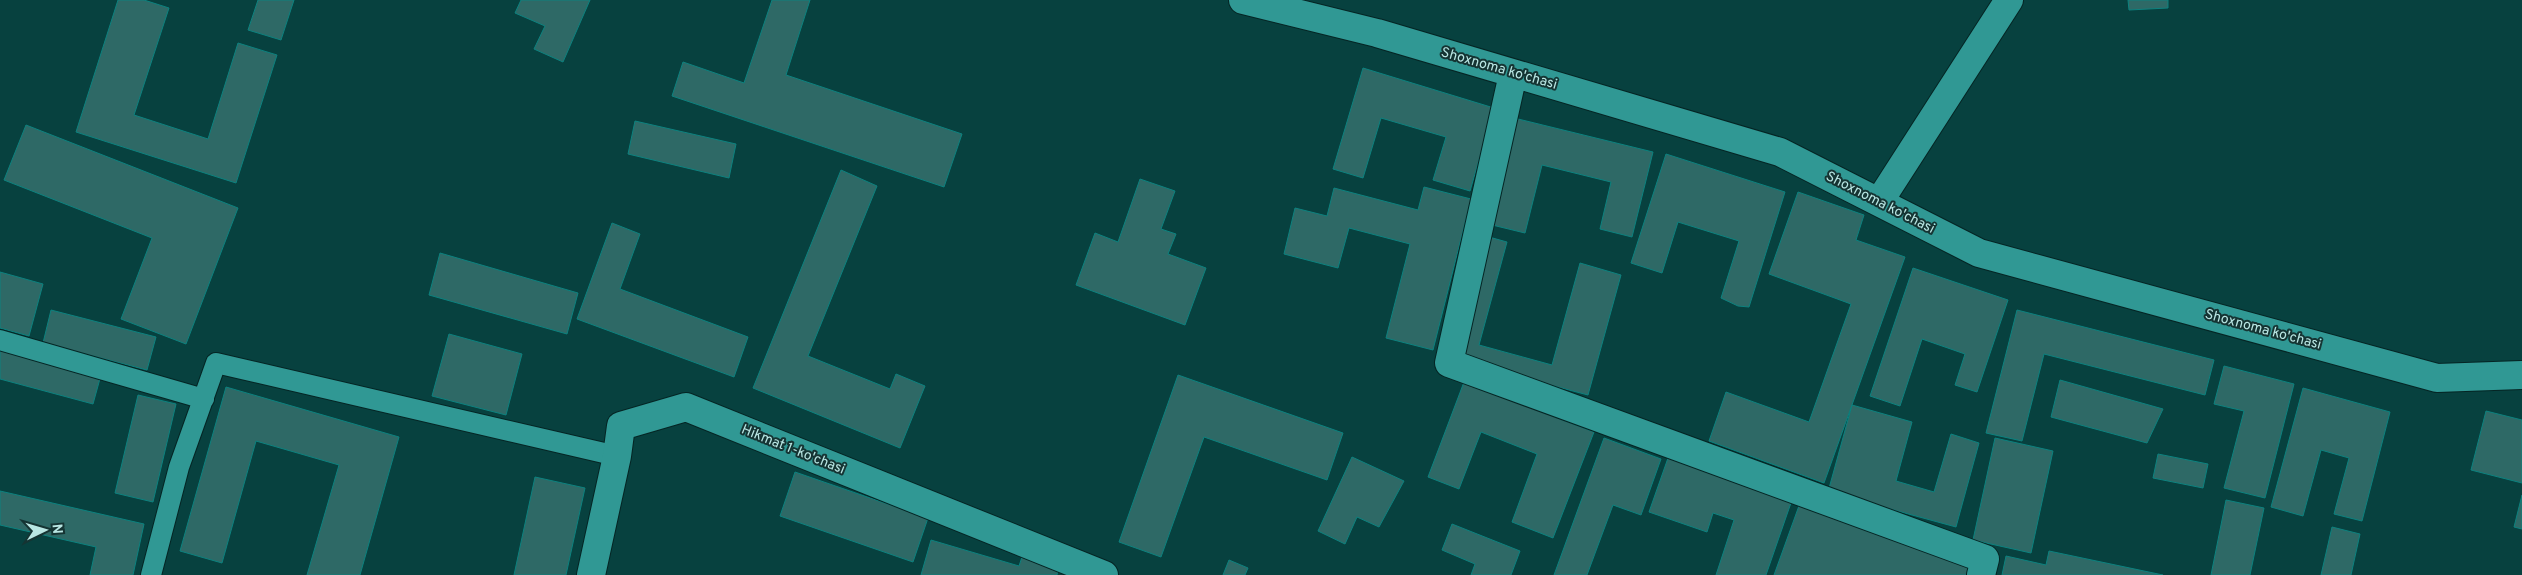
<svg xmlns="http://www.w3.org/2000/svg" width="2522" height="575" viewBox="0 0 2522 575" font-family="Overpass,sans-serif">
	<style>
		.building { fill: #2e6966; stroke: #0c827f }
		.lines { fill: none; stroke-linecap: round; stroke-linejoin: round }
		.service-casing { stroke: #052524; stroke-width: 22 }
		.minor-casing { stroke: #052524; stroke-width: 30 }
		.service { stroke: #309894; stroke-width: 20 }
		.minor { stroke: #309894; stroke-width: 28 }
		.labels { text-anchor: middle; dominant-baseline: central; stroke-width: 4; stroke-linejoin: round; paint-order: stroke }
		.street-label { font-size: 14px; fill: #b9e6e3; stroke: #153433 }
	</style>
	<rect width="100%" height="100%" fill="#07413f"/>
	<path class="building" d="M118,0H144L169,8L134,115L208,139L238,43L277,55L236,183L76,132Z
		M258,0H294L281,40L248,30Z
		M521,0H590L563,62L534,49L545,26L515,13Z
		M772,0H810L786,75L962,134L944,187L672,96L683,62L744,83Z
		M2128,0H2168V8L2129,10Z
		M1363,68L1494,108L1470,191L1433,180L1446,137L1381,118L1363,178L1333,169Z
		M1514,118L1653,152L1632,237L1600,229L1611,182L1542,165L1525,233L1488,224Z
		M635,121L736,144L729,178L628,154Z
		M26,125L238,208L186,344L121,319L152,238L4,180Z
		M1666,154L1785,192L1749,307L1738,306L1721,298L1739,241L1678,222L1662,273L1631,263Z
		M841,170L877,186L808,356L890,389L896,374L925,386L900,448L753,388Z
		M1140,179L1175,191L1161,229L1176,234L1168,254L1206,268L1185,325L1076,285L1095,233L1118,242Z
		M1424,187L1471,199L1433,350L1386,338L1410,244L1349,228L1338,268L1284,254L1295,208L1327,216L1334,188L1418,210Z
		M1798,192L1864,215L1856,240L1905,257L1824,483L1709,441L1726,392L1809,422L1851,304L1769,274Z
		M612,223L640,234L620,289L748,337L734,377L577,319Z
		M1489,237L1507,242L1479,345L1552,365L1580,263L1621,275L1588,395L1456,360Z
		M440,253L578,293L567,334L429,295Z
		M1913,268L2008,300L1977,392L1955,385L1965,354L1922,339L1900,406L1870,396Z
		M0,272L43,284L29,336L0,328Z
		M51,310L156,337L147,370L43,343Z
		M2017,310L2214,360L2205,395L2044,354L2022,441L1986,433Z
		M449,334L522,354L506,415L432,396Z
		M0,348L101,375L93,404L0,379Z
		M2224,366L2294,384L2265,498L2224,488L2244,411L2214,404Z
		M1178,375L1343,433L1327,480L1204,437L1161,557L1119,542Z
		M2060,380L2163,409L2147,443L2051,417Z
		M1464,382L1594,432L1553,538L1512,522L1537,454L1481,432L1459,489L1428,477Z
		M226,387L399,437L360,575H307L339,465L256,441L222,563L180,551Z
		M2303,388L2390,412L2362,521L2334,514L2349,458L2321,450L2303,516L2271,507Z
		M138,395L176,404L153,502L115,493Z
		M1852,405L1912,422L1896,481L1934,492L1951,434L1979,443L1956,527L1828,492Z
		M2486,411L2522,420V483L2471,470Z
		M1604,438L1661,459L1641,515L1613,505L1587,575H1554Z
		M1995,438L2053,451L2031,553L1973,540Z
		M2158,454L2208,464L2203,488L2153,478Z
		M1352,457L1404,481L1379,527L1357,517L1345,544L1318,531Z
		M1668,458L1792,500L1766,575H1716L1734,520L1713,513L1707,532L1649,512Z
		M795,472L928,518L913,562L780,516Z
		M535,477L585,488L566,575H514Z
		M0,491L144,524L133,575H90L96,547L0,525Z
		M2522,495V529L2514,527Z
		M2226,500L2264,508L2250,575H2211Z
		M1800,503L1971,565L1968,575H1774Z
		M1452,524L1520,551L1511,575H1471L1475,564L1442,550Z
		M2332,527L2360,534L2351,575H2321Z
		M931,540L1019,566L1023,554L1059,565L1057,575H921Z
		M2049,551L2163,575H2002L2006,556L2046,565Z
		M1229,560L1248,568L1245,575H1223Z"/>
	<g class="lines">
		<defs>
			<path id="service" d="M0,340L204,399
				M151,575L179,467L216,363L617,456"/>
			<path id="minor" d="M1243,0L1377,33L1780,152L1979,253L2437,378L2522,375
				M1513,74L1449,363L1985,559L1981,575
				M1879,202L2009,0
				M591,575L617,456L621,426L686,407L1104,575"/>
		</defs>
		<use href="#service" class="service-casing"/>
		<use href="#minor" class="minor-casing"/>
		<use href="#service" class="service"/>
		<use href="#minor" class="minor"/>
	</g>
	<g class="labels">
		<g class="street-label">
			<text transform="translate(1499 69) rotate(16)">Shoxnoma ko'chasi</text>
			<text transform="translate(1880 203) rotate(27)">Shoxnoma ko'chasi</text>
			<text transform="translate(2263 330) rotate(15)">Shoxnoma ko'chasi</text>
			<text transform="translate(793 450) rotate(22)">Hikmat 1-ko'chasi</text>
		</g>
	</g>
	<g transform="translate(45 530) rotate(85)" stroke="#153433" stroke-width="4" paint-order="stroke">
	<path d="M0-4L9 19L0 12L-9 19Z" fill="#b9e6e3"/>
	<text y="-8" font-size="14" font-weight="bold" text-anchor="middle" fill="#b9e6e3">N</text>
	</g>
</svg>
